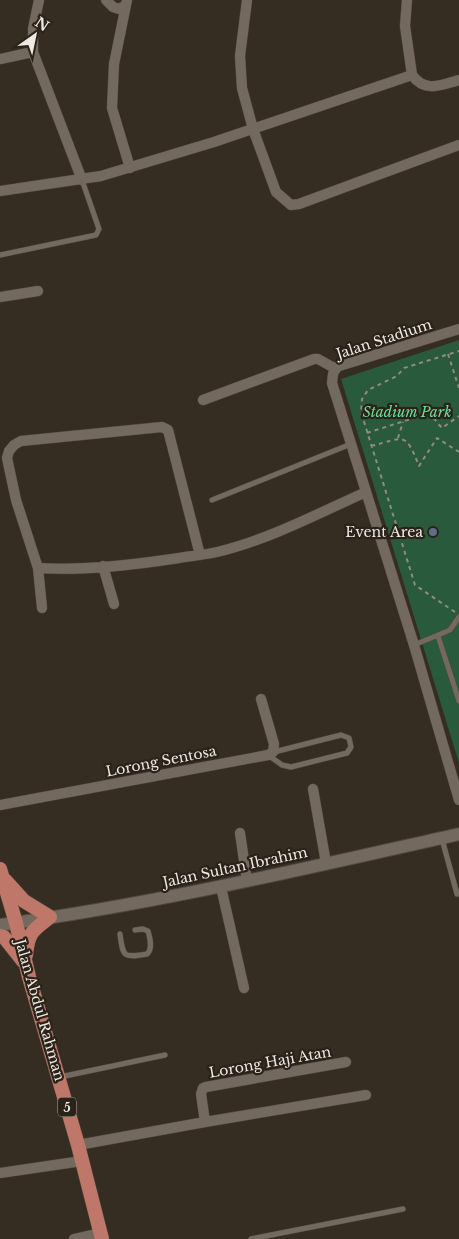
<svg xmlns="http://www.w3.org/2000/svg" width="459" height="1239" viewBox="0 0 459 1239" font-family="'Libre Baskerville',serif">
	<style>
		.green { fill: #2a5a3c }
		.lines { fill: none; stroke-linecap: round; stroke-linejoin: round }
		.service-casing { stroke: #4f483f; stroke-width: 6 }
		.minor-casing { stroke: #4f483f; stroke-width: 11 }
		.tertiary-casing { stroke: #4f483f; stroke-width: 14 }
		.primary-casing { stroke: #4f483f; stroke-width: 15 }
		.path { stroke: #918a81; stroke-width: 2; stroke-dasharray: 4 4; stroke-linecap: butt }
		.service { stroke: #73695e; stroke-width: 5 }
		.minor { stroke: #73695e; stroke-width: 10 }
		.tertiary { stroke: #73695e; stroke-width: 12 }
		.primary { stroke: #be7768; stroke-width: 14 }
		.service-dot { fill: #5c6f8a; stroke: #2b2219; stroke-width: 2 }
		.labels { text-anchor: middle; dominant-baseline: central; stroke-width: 4.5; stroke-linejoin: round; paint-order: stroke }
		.shield { fill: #2b2219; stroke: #b4ada6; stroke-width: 1 }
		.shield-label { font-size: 12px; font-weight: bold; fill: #efe9e3 }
		.street-label { font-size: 14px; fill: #efe9e3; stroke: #2b2219 }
		.park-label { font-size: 14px; font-style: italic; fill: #69e098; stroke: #2b2219 }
		.poi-label { font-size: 14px; fill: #efe9e3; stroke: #2b2219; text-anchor: end }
	</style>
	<rect width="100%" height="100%" fill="#352c22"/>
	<path class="green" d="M459,340V763L341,379Z"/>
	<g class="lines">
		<defs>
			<path id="service" d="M0,255L96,235L99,229L82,180
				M212,500L351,444
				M438,636L459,701
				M414,645L450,630L459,617
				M268,755L282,765L291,767L347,753L351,747L349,738L341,735L274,752
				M442,839L457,894
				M120,934C123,957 123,958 147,954C153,949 150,938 148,931L143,929L135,930
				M60,1077L165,1055
				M251,1239L403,1209"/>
			<path id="minor" d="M39,0L33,29V52L82,180
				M106,0L113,7L119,9L126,5
				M127,0L114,64L112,108L130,168
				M247,0L240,56L242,88L253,129L276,192L291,205L299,204L459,145
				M0,59L33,52
				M412,75C425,93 441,85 459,80
				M0,191L101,176L214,142L412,75L405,26L407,0
				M0,297L38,291
				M459,329L336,367L333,374L332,383L414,645L459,800
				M203,400L314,359H318L336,369
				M103,566L114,604
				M38,568C84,571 133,565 179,558C191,556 204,555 217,552C268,540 317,514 366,492
				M42,608L38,568L16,500L7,458L9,451L14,445L21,441L162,427L168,430L200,555
				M313,789L326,863
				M0,805L268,755L273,752L274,744L261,699
				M240,833L247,881
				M221,887L244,988
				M205,1122L201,1094L203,1088L206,1087L346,1062
				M78,1145L205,1122L366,1095
				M0,1173L82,1161
				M74,1239L100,1233"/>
			<path id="tertiary" d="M0,925C155,904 307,868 459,834"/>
			<path id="primary" d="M0,869L16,923L29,977L78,1145L102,1239
				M5,880L24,901L50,917C33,930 28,932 26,955
				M0,936L4,937L23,961"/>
		</defs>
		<use href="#service" class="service-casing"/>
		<use href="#minor" class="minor-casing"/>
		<use href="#tertiary" class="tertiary-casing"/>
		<use href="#primary" class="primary-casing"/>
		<path class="path" d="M448,354L459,388
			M367,433L429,413L442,428L459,416
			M398,438L403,422
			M371,446C404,438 405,430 419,466L437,438L459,452
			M455,612L415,585L361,412L362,399L368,390L397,376L404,368L459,351"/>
		<use href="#service" class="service"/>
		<use href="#minor" class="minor"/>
		<use href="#tertiary" class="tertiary"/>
		<use href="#primary" class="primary"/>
	</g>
	<circle class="service-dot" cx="433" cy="532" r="5"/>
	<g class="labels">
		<rect class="shield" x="58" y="1097.5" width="18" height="19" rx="4"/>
		<g class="shield-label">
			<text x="67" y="1107">5</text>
		</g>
		<g class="street-label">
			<text transform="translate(384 339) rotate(-18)">Jalan Stadium</text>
			<text transform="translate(161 761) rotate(-11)">Lorong Sentosa</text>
			<text transform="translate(235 867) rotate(-12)">Jalan Sultan Ibrahim</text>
			<text transform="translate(40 1010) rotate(74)">Jalan Abdul Rahman</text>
			<text transform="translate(270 1062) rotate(-10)">Lorong Haji Atan</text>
		</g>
		<g class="park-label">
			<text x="407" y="412">Stadium Park</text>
		</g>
		<g class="poi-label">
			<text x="423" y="532">Event Area</text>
		</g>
	</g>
	<g transform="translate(35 35) rotate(33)" stroke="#2b2219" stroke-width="4" paint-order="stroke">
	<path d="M0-4L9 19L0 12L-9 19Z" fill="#efe9e3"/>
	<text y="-8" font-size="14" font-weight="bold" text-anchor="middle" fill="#efe9e3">N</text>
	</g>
</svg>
